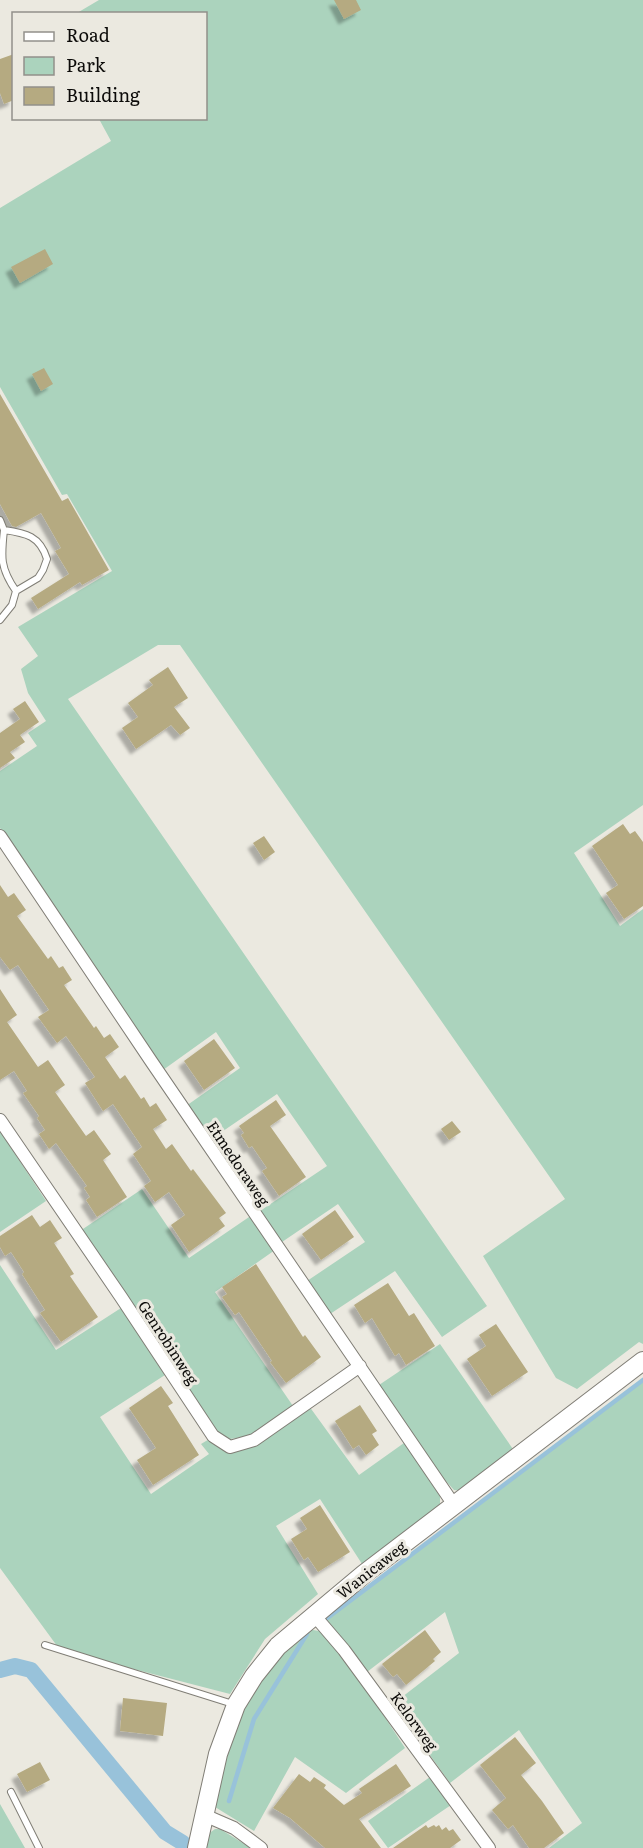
<svg xmlns="http://www.w3.org/2000/svg" width="643" height="1848" viewBox="0 0 643 1848" font-family="Literata,serif">
	<style>
		.green { fill: #abd3bd }
		.lines { fill: none; stroke-linecap: round; stroke-linejoin: round }
		.stream { stroke: #98c2da; stroke-width: 4.5 }
		.canal { stroke: #98c2da; stroke-width: 16 }
		.building { fill: #b5aa81; filter: url(#shadow) }
		.lane-casing { stroke: #807e76; stroke-width: 8 }
		.street-casing { stroke: #807e76; stroke-width: 14 }
		.secondary-casing { stroke: #807e76; stroke-width: 20 }
		.lane { stroke: #fff; stroke-width: 6 }
		.street { stroke: #fff; stroke-width: 12 }
		.secondary { stroke: #fff; stroke-width: 18 }
		.labels { text-anchor: middle; dominant-baseline: central; stroke-width: 6; stroke-linejoin: round; paint-order: stroke }
		.street-label { font-size: 15px; fill: #0c0b09; stroke: #ebe9e0 }
	</style>
	<defs>
		<filter id="shadow"><feDropShadow dx="-5.5" dy="5.5" stdDeviation="1.5" flood-color="#0004"/></filter>
	</defs>
	<rect width="100%" height="100%" fill="#ebe9e0"/>
	<path class="green" d="M99,0H643V805L574,853L620,926L643,909V1344L639,1342L577,1389L556,1378L483,1256L565,1199L180,645H158L68,699L487,1306L442,1337L395,1271L330,1314L307,1281L365,1242L338,1204L282,1242L260,1211L327,1166L277,1094L210,1140L186,1106L240,1068L216,1032L163,1070L0,828V771L37,746L28,733L46,721L28,693L21,669L38,656L18,627L112,571L67,494L62,495L0,387V208L111,141L99,119L206,118V14L77,13Z
		M0,1131L46,1201L0,1232Z
		M142,1189L189,1258L252,1215L275,1250L215,1292L293,1406L250,1436L230,1439L214,1431L80,1231Z
		M0,1265L56,1350L121,1308L165,1375L100,1417L151,1494L209,1454L201,1444L211,1438L228,1450L309,1406L359,1475L404,1443L440,1496V1504L434,1512L364,1567L320,1499L276,1526L318,1594L265,1639L230,1694L60,1650L0,1568Z
		M440,1344L515,1452L463,1491L454,1490L434,1468L379,1385Z
		M643,1380V1848H549L582,1823L519,1730L450,1783L393,1704L459,1653L445,1612L367,1672L326,1619Z
		M307,1629L319,1631L339,1647L405,1748L346,1793L295,1757L254,1831L215,1807C222,1772 227,1736 243,1703C258,1674 284,1651 307,1629Z
		M430,1777L451,1805L388,1848L368,1821Z
		M0,1804L25,1848H0Z
		M215,1829H220L251,1848H204L208,1834Z"/>
	<g class="lines">
		<path class="stream" d="M326,1619L643,1380
			M229,1801L254,1719L307,1634"/>
		<path class="canal" d="M0,1670L15,1666L31,1670L165,1832L183,1843"/>
	</g>
	<path class="building" d="M334,0H356L361,10L344,19Z
		M14,54V100L4,104L0,93V59Z
		M45,249L53,264L20,283L11,267Z
		M44,368L53,384L41,391L32,374Z
		M0,394L62,501L68,498L109,570L82,585L80,582L38,609L31,598L69,574L55,551L61,548L41,513L16,527L12,526L0,504Z
		M168,667L188,698L174,707L190,728L180,735L171,725L136,749L122,728L138,717L128,703L153,685L149,680Z
		M25,701L39,722L20,735L25,742L10,752L15,758L0,768V733L20,719L13,709Z
		M623,824L630,834L635,831L643,842V906L624,919L606,893L618,885L592,846Z
		M264,836L275,852L264,860L253,843Z
		M0,885L8,897L14,893L26,910L17,916L48,959L51,956L59,968L63,966L72,980L64,985L94,1028L96,1026L104,1038L110,1034L119,1047L105,1057L120,1079L125,1075L141,1099L144,1097L150,1107L156,1103L167,1120L153,1129L166,1149L172,1144L191,1171L193,1169L226,1213L219,1218L225,1226L189,1252L171,1225L185,1215L169,1192L155,1202L144,1186L151,1181L133,1154L142,1147L113,1104L103,1111L85,1083L95,1077L66,1036L57,1043L38,1017L49,1010L18,965L10,970L0,957Z
		M0,989L17,1015L7,1022L38,1067L48,1060L65,1085L55,1092L86,1136L94,1130L111,1154L103,1160L127,1197L97,1217L86,1200L90,1197L84,1188L87,1186L56,1143L49,1149L39,1134L45,1130L37,1118L39,1116L23,1093L27,1091L14,1071L0,1080Z
		M214,1039L235,1068L204,1090L184,1061Z
		M276,1100L286,1115L270,1126L306,1177L279,1196L262,1171L267,1168L252,1146L249,1148L241,1135L244,1133L239,1126Z
		M452,1121L461,1132L449,1140L441,1129Z
		M335,1210L354,1237L321,1260L302,1234Z
		M32,1215L40,1227L50,1220L62,1238L54,1243L74,1274L70,1276L98,1317L61,1342L40,1313L45,1310L22,1274L24,1272L11,1252L5,1256L0,1247V1236Z
		M256,1264L303,1337L305,1335L321,1357L286,1383L270,1362L272,1361L239,1312L235,1315L222,1297L227,1294L222,1287Z
		M388,1283L409,1316L414,1313L435,1346L406,1365L399,1353L395,1356L372,1318L365,1323L354,1305Z
		M496,1324L528,1372L492,1396L467,1359L486,1346L479,1335Z
		M161,1386L173,1403L168,1406L199,1455L153,1485L137,1460L156,1448L129,1408Z
		M360,1405L377,1431L372,1434L379,1445L366,1455L359,1445L353,1449L335,1421Z
		M320,1505L350,1552L318,1572L308,1557L304,1560L291,1539L307,1529L300,1518Z
		M425,1630L441,1652L433,1659L435,1661L406,1685L397,1674L393,1677L382,1664Z
		M123,1698L167,1703L163,1736L120,1731Z
		M515,1737L536,1763L521,1775L542,1801L564,1833L544,1848H529L513,1825L508,1829L492,1810L506,1798L480,1765Z
		M40,1762L50,1780L27,1792L17,1774Z
		M396,1764L411,1786L359,1819L381,1848H325L290,1818L273,1808L299,1774L310,1782L314,1777L326,1785L324,1788L344,1805L362,1793L359,1789Z
		M426,1825L428,1828L434,1825L436,1827L439,1825L442,1830L446,1827L449,1831L453,1829L461,1840L450,1848H393Z"/>
	<g class="lines">
		<defs>
			<path id="lane" d="M0,520L4,530
				M0,620L12,605L16,591L38,578L43,570L47,559C40,536 26,533 4,530C1,557 0,568 16,591
				M45,1645L233,1704
				M11,1792L39,1848"/>
			<path id="street" d="M0,836L151,1061L454,1505
				M0,1120L121,1297L213,1436L230,1447L254,1440L360,1366
				M314,1615L344,1650L489,1848
				M204,1815L234,1828L261,1848"/>
			<path id="secondary" d="M197,1848L218,1754L236,1705L254,1676L278,1646L364,1574L643,1361"/>
		</defs>
		<use href="#lane" class="lane-casing"/>
		<use href="#street" class="street-casing"/>
		<use href="#secondary" class="secondary-casing"/>
		<use href="#lane" class="lane"/>
		<use href="#street" class="street"/>
		<use href="#secondary" class="secondary"/>
	</g>
	<g class="labels">
		<g class="street-label">
			<text transform="translate(239 1163) rotate(56)">Etmedoraweg</text>
			<text transform="translate(169 1342) rotate(57)">Genrobinweg</text>
			<text transform="translate(371 1569) rotate(-38)">Wanicaweg</text>
			<text transform="translate(415 1721) rotate(54)">Kelorweg</text>
		</g>
	</g>
	<rect x="12" y="12" width="195" height="108" fill="#ebe9e0" stroke="#92908a" stroke-width="1.5"/>
	<rect x="24" y="32" width="30" height="9" fill="#ffffff" stroke="#92908a" stroke-width="1.5"/>
	<text x="66" y="42" font-size="18" fill="#0c0b09">Road</text>
	<rect x="24" y="57" width="30" height="18" fill="#abd3bd" stroke="#92908a" stroke-width="1.5"/>
	<text x="66" y="72" font-size="18" fill="#0c0b09">Park</text>
	<rect x="24" y="87" width="30" height="18" fill="#b5aa81" stroke="#92908a" stroke-width="1.5"/>
	<text x="66" y="102" font-size="18" fill="#0c0b09">Building</text>
</svg>
